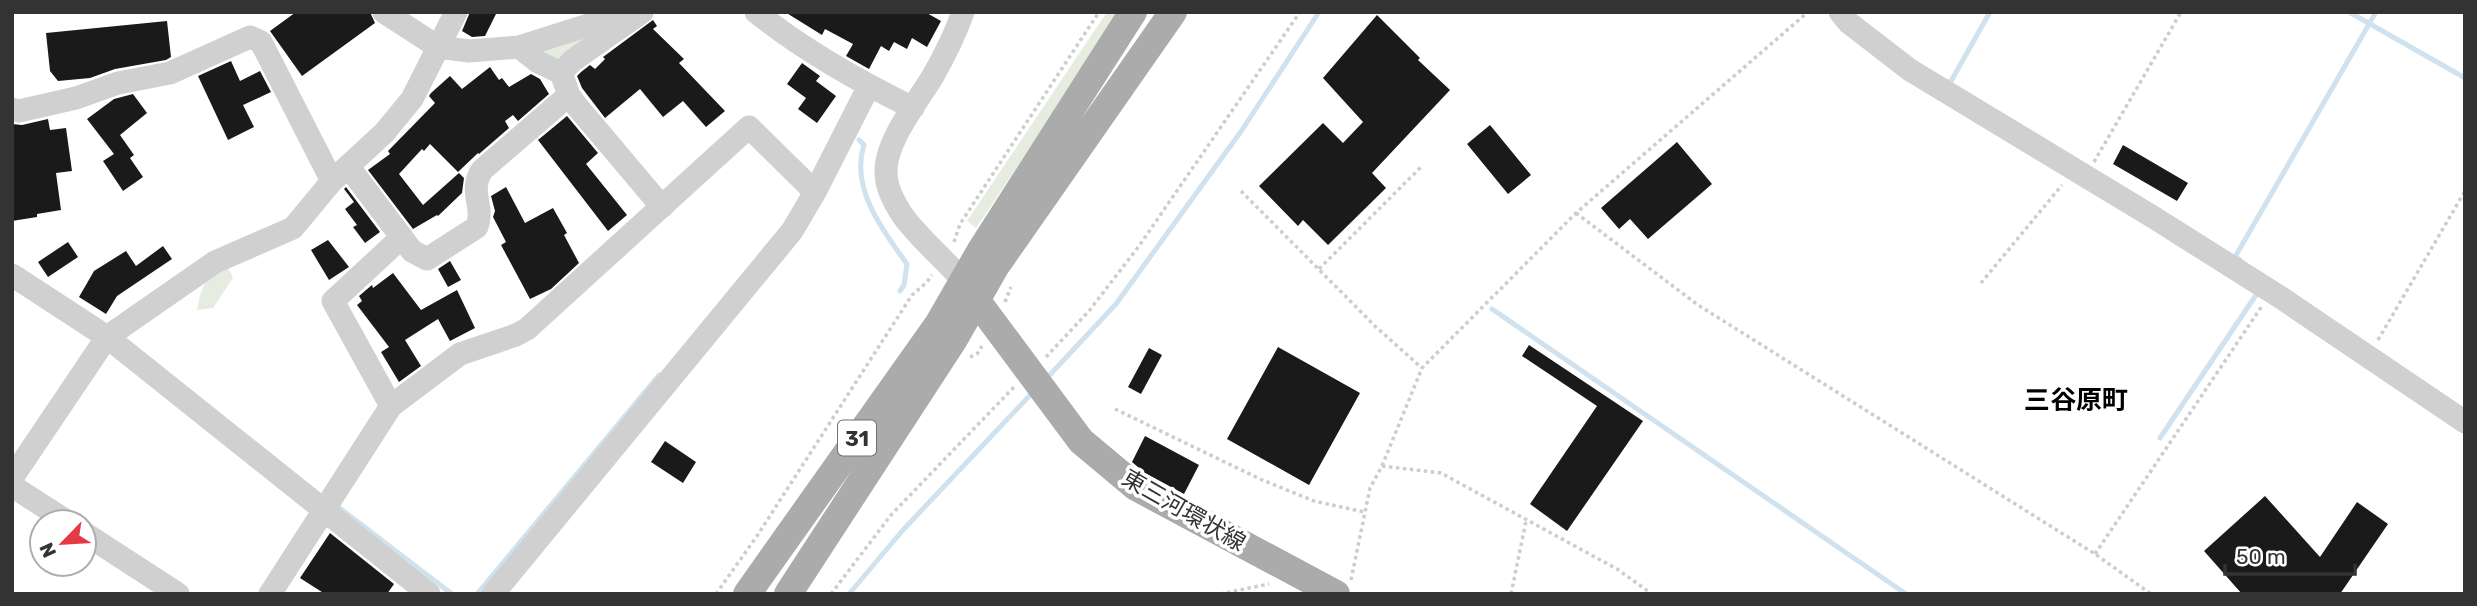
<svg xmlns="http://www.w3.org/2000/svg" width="2477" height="606" viewBox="0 0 2477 606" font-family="Rubik,'Noto Sans JP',sans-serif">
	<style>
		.green { fill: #e6ecdf }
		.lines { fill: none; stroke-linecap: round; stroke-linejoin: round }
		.stream { stroke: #cfe2ee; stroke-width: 5 }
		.building { fill: #1a1a1a }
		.path { stroke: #cdcdcd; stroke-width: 3.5; stroke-dasharray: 3.5 3.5; stroke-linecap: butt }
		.minor { stroke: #d0d0d0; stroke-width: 23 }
		.major { stroke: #ababab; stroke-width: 28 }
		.labels { text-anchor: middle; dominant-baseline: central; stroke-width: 7; stroke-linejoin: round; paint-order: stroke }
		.shield { fill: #fff; stroke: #707070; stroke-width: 2 }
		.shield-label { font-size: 21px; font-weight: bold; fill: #333 }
		.street-label { font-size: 23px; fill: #333; stroke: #fff }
		.quarter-label { font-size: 26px; font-weight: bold; fill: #000; stroke: #fff }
	</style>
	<rect width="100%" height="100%" fill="#fff"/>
	<path class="green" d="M1107,12H1121L976,228L967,221Z
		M621,22L558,65L531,48Z
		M227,265L233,278L213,308L197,310C202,285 204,277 227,265Z"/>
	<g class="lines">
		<path class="stream" d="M2349,12L2465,78
			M1946,81L1950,83L1990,12
			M859,140L864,145C850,188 883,231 907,264L904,285L900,291
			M2240,260L2235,257L2376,12
			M1492,309L1906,594
			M1045,380L1116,304L1242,130L1319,12
			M2160,438L2260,289
			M337,506L452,594
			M477,594L659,375
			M849,594L903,530L1033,392"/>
	</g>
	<path class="building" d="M296,12H370L375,23L302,76L270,31Z
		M470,12H497L485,36L472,37L462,31Z
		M785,12H925L941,21L927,47L912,38L907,49L894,42L889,51L881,46L869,69L846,56L853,44L825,29L822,35Z
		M1377,15L1420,58L1418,60L1450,90L1372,173L1386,188L1328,245L1303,220L1298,226L1259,186L1323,123L1343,143L1363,122L1323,78Z
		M653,20L657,26L653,29L684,59L679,63L725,111L706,127L683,101L663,117L640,89L605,118L582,88L577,76L581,72L590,65L595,69L605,59L603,57Z
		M167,21L171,57L166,60L115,69L90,78L58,81L50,71L46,33Z
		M231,61L240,81L260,71L271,92L243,105L254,127L228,140L198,76Z
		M802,63L820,76L816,81L836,96L817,123L798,109L806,98L787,84Z
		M490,67L499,80L502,78L509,87L531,74L540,79L549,94L518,121L513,115L505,121L509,128L479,154L478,153L458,172L430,144L424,151L422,149L399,174L423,205L459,173L464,178L462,193L438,216L437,215L413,229L368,170L390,154L388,151L435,103L429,96L431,93L450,76L462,89Z
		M133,94L147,113L120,135L134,155L130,158L143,177L123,191L103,161L114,154L87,119L114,99Z
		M567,116L598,153L586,164L627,215L608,231L538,140Z
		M48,119L50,130L66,128L72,171L56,173L61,210L37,214V217L12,221V124L22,125Z
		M1490,125L1531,175L1508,194L1467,144Z
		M1677,142L1712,184L1648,239L1630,219L1619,229L1601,208Z
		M2123,145L2188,183L2177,201L2113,164Z
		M346,187L380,232L365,243L353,227L357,225L345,209L354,202L344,189Z
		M506,187L525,223L553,208L567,233L564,235L579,263L551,289L530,299L501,245L506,242L493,217L495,211L491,196Z
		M328,240L349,267L329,280L311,250Z
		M68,242L78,257L48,277L38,262Z
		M163,246L172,259L117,296L106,314L79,297L94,271L126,251L136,266Z
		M450,261L461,280L448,287L438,269Z
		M393,273L421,310L457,290L475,328L450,341L438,319L405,340L421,366L399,382L381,352L389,347L357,305L362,301L359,296L366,290L372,285L373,288Z
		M1529,345L1643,421L1567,531L1530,504L1597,406L1522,356Z
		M1278,347L1360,393L1309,485L1227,439Z
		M1149,348L1162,355L1141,394L1128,387Z
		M1145,436L1199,465L1184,494L1145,473L1132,462Z
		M665,441L696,462L683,483L651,462Z
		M2265,496L2320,557L2357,502L2388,524L2340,594H2242L2204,551Z
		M330,533L394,584L387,594H325L300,578Z"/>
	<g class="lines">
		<path class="path" d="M2094,162L2181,12
			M1241,191L1376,327L1422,368
			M1576,213L1698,305L2095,554L2151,594
			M954,242L960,224L1099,12
			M1319,269L1423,165
			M1981,283L2062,185
			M1005,302L1011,287
			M2378,340L2465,191
			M970,357L977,354L982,346
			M1046,357L1089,311L1139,246L1300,12
			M1115,409L1260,479L1314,501L1364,512
			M1382,466L1441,473L1617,569L1652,594
			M2095,554L2262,306
			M1351,580L1370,488L1382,466L1422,368L1576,213L1808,12
			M716,594L757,536L912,295L926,283L932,275
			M831,594L891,515L1015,386
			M1220,594L1269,584
			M1511,594L1526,521"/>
		<path class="minor" d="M384,12L438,47L469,51L519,47L538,62L561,73
			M642,12L572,61L561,73L569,95L576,105L662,207
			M756,12C804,51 858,81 913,108
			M1840,12L1849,23L1910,70L2153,217L2280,297L2465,422
			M519,47L630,12
			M12,109L19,111L76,98L118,83L170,73L250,37L261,42L332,181
			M348,166L412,251L427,259L477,227C485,206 468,192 482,170L569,95
			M12,275L107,337L429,594
			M963,281C944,258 916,236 901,213C893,200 886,187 886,172C885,142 918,101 933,76C945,55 955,35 963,12
			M391,406L333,301L402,237
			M12,478L107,337L215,262L293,228L332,181L384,133L412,99L456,12
			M12,486L68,522
			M84,533L178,594
			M270,594L391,406L460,354L516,335L527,329L749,127L815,192
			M493,594L792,231L815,192L869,86"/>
		<path class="major" d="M968,289L1081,441L1136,487L1336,594
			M747,594L939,323L981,250L1133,12
			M788,594L954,339L995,267L1173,12"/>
	</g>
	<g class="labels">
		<rect class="shield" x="838" y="420.5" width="38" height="35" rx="5"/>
		<g class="shield-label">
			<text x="857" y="438">31</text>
		</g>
		<g class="street-label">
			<text transform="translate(1184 510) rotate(30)">東三河環状線</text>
		</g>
		<g class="quarter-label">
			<text x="2076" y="400">三谷原町</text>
		</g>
	</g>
	<rect width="2477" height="606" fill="none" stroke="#333333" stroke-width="28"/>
	<g transform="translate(63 543) rotate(245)"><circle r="33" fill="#ffffff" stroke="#adadad" stroke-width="2"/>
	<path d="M0-5L12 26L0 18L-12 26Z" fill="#e63946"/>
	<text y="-10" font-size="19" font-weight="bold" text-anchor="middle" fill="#333333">N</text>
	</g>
	<path d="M2225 564v10h130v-10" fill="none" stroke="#333333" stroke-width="3.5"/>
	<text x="2236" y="564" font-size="21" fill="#333333" stroke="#ffffff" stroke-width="5" paint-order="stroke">50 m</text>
</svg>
